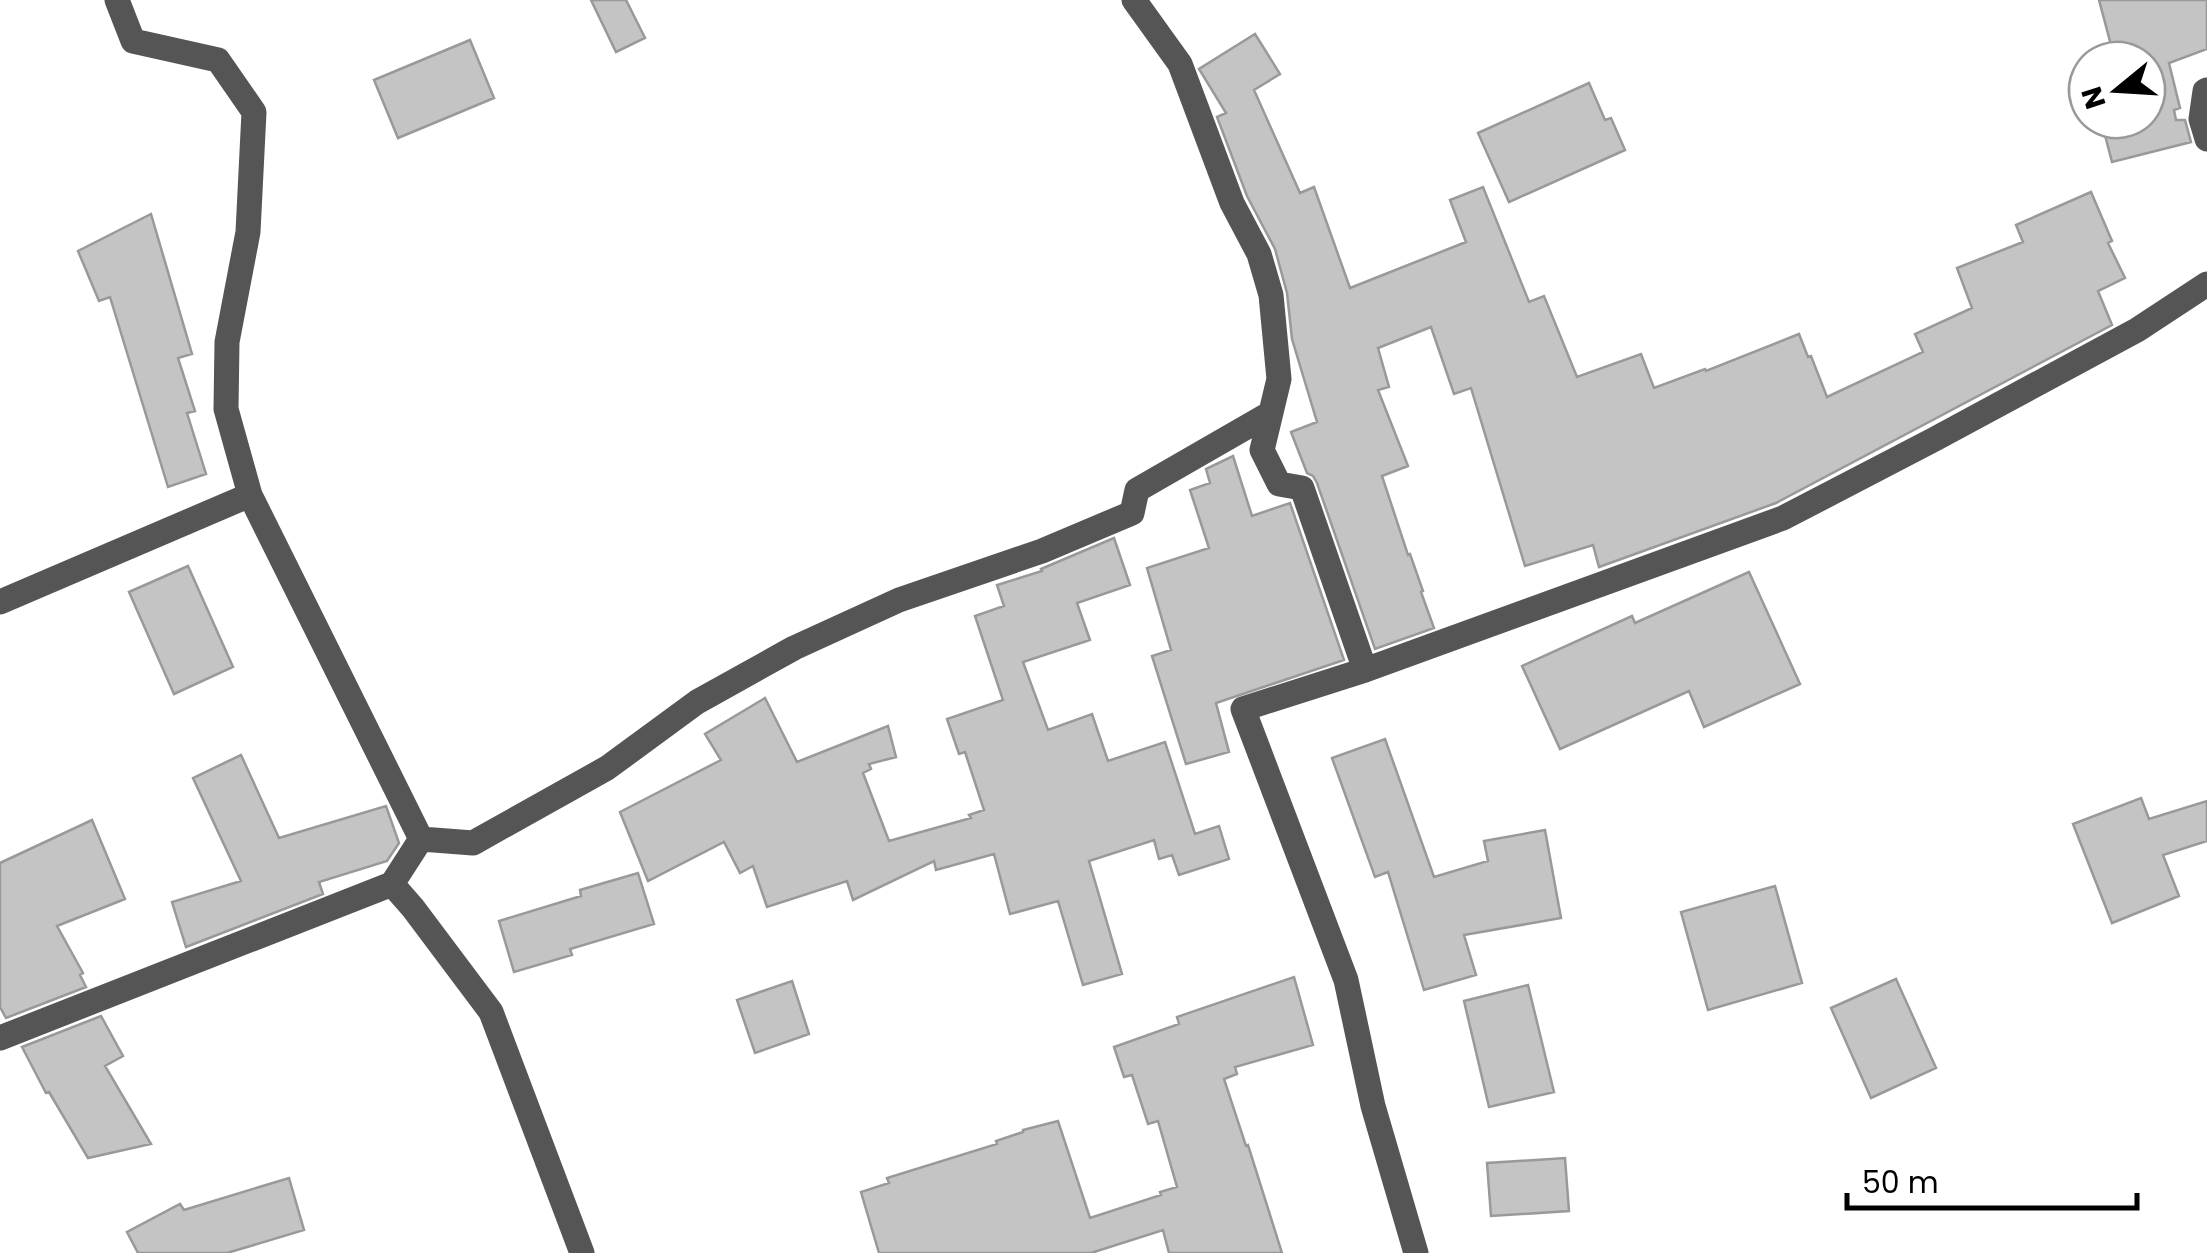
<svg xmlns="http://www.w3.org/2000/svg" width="2207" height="1253" viewBox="0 0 2207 1253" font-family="Poppins,sans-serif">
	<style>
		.building { fill: #c4c4c4; stroke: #999; stroke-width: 2.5 }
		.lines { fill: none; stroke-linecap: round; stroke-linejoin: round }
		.minor { stroke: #555; stroke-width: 25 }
	</style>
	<rect width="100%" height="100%" fill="#fff"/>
	<path class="building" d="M591,0H626L645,38L616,52Z
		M2099,0H2207V49L2169,63L2180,108L2174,110L2176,120H2185L2191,142L2112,162L2101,120H2147V60H2115Z
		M1255,34L1280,74L1254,90L1300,193L1314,187L1350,288L1466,242L1450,200L1483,187L1529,302L1544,296L1577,377L1641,354L1654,388L1705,369L1706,371L1799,334L1808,357L1811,356L1827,397L1923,352L1915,334L1972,308L1957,268L2023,242L2016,225L2091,192L2112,241L2108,243L2125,278L2098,291L2112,325L1776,503L1599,567L1593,545L1525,566L1471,388L1454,394L1431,327L1378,348L1389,387L1378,390L1408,466L1382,476L1408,555L1410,554L1423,591L1421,592L1434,628L1375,649L1317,483L1313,476L1307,473L1291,432L1317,422L1292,339L1287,293L1275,249L1247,196L1217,117L1226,113L1199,69Z
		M470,40L494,98L398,138L374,80Z
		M1589,83L1605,120L1611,118L1625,150L1509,202L1478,133Z
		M151,214L192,354L178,358L195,411L187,413L206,474L168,487L110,297L99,301L78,251Z
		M1233,456L1252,516L1290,503L1344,660L1216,703L1229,752L1186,764L1152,656L1171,650L1147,568L1209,548L1190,490L1210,483L1206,469Z
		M1114,538L1130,585L1077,603L1090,640L1023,662L1048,730L1092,714L1108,761L1165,742L1195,834L1219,826L1229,859L1179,875L1172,855L1159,859L1154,840L1089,861L1122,974L1083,985L1058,901L1010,914L994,854L936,870L934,861L853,900L847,881L767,907L753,866L740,873L724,842L648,881L620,812L721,760L705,734L765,698L797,762L888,726L896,757L869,764L871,769L863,773L889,841L971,818L969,815L984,810L965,752L959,754L947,719L1003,700L975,616L1004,606L997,585L1042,571L1041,569Z
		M188,566L233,667L174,694L129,592Z
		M1749,572L1800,684L1704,727L1689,691L1560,749L1522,666L1632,616L1635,623Z
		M1385,739L1434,877L1488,861L1484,841L1545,830L1561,918L1464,935L1476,975L1424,990L1388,872L1375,877L1332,758Z
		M241,755L279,838L386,806L399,843L387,861L319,882L323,894L186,947L172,902L241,881L193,778Z
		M2141,798L2149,819L2207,801V841L2163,855L2179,896L2112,923L2073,824Z
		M92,820L125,899L57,926L83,973L80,975L86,987L6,1018L0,1007V863Z
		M638,873L654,924L570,949L572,955L514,972L499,921L581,896L580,890Z
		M1775,886L1802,983L1708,1010L1681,912Z
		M1294,977L1313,1045L1235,1067L1237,1074L1224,1079L1246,1146L1248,1145L1282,1253H1169L1163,1230L1091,1253H879L861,1192L889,1183L887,1178L997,1144L996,1141L1023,1132V1130L1058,1121L1090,1218L1161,1195L1160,1192L1177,1187L1158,1121L1148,1124L1132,1075L1124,1077L1114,1047L1179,1024L1177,1017Z
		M1896,979L1936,1068L1871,1098L1831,1008Z
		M792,981L809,1034L755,1053L737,1000Z
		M1528,985L1554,1092L1489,1107L1464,1001Z
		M101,1016L123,1056L105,1066L151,1144L88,1158L49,1092L46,1093L22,1047Z
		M1565,1158L1569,1211L1491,1216L1487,1163Z
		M289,1178L304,1230L227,1253H138L127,1232L180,1204L184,1210Z"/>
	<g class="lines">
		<path class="minor" d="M117,0L133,41L218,60L254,112L248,232L227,342L226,409L250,495L421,839L473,843L607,768L697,702L794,648L899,600L1042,551L1132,513L1137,490L1269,414
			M1134,0L1180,64L1232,203L1259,254L1271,295L1279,379L1262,450L1279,484L1302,488L1365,670
			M2207,90L2205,91L2201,119L2207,139
			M0,602L250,495
			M392,884L413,908L491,1012L582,1253
			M0,1038L392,884L421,839
			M1416,1253L1373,1106L1346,980L1243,709L1365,670L1783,518L1933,440L2137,330L2207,284"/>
	</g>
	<g transform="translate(2117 90) rotate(252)"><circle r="48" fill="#ffffff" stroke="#999999" stroke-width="2.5"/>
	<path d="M0-8L18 38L0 25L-18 38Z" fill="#000000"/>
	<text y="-15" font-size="28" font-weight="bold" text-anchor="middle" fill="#000000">N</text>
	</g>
	<path d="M1847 1193v15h290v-15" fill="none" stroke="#000000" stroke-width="5"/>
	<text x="1862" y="1193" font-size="30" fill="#000000" stroke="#ffffff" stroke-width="8" paint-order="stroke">50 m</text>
</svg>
